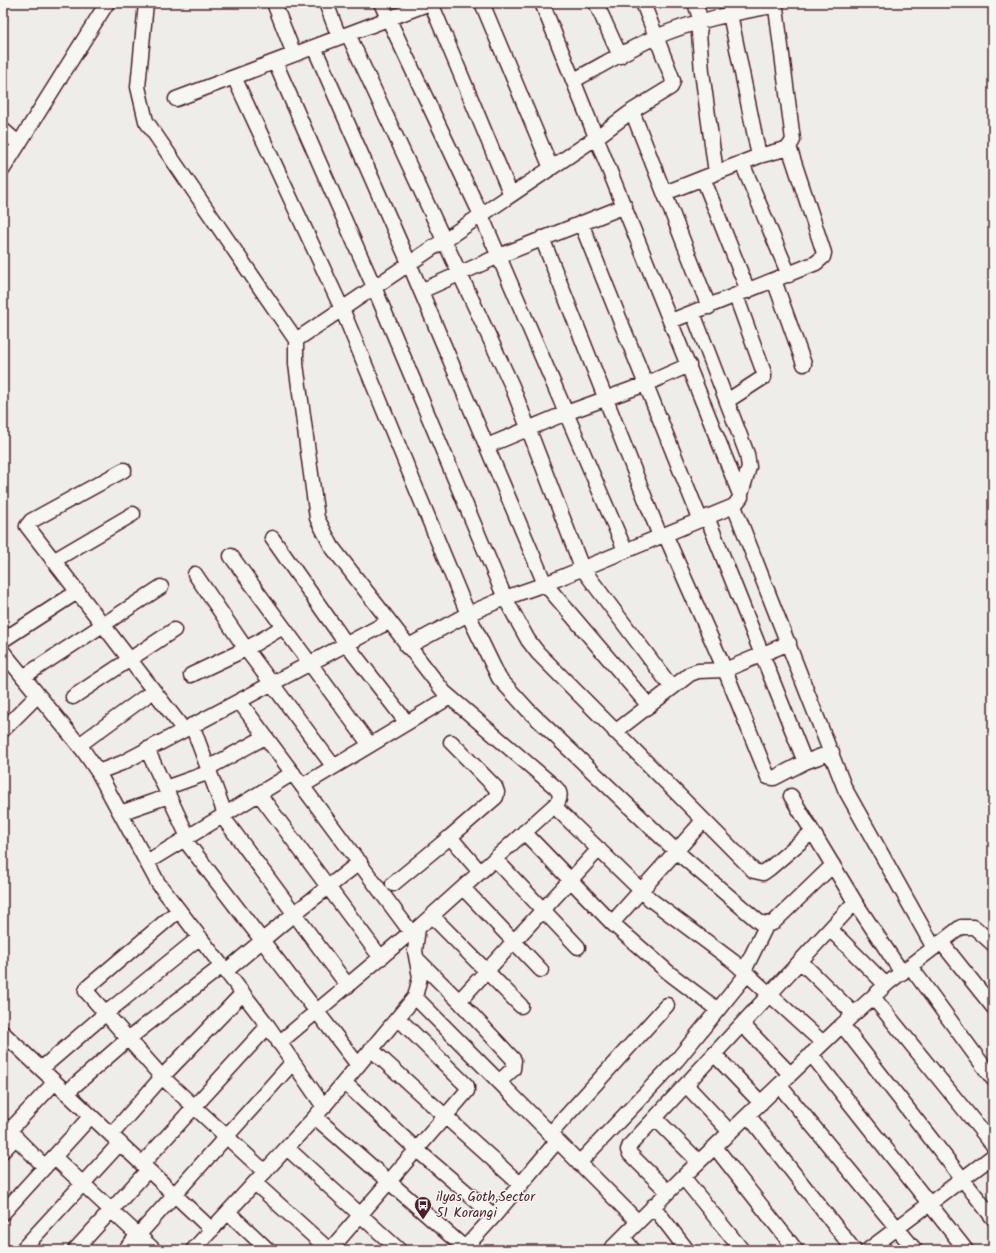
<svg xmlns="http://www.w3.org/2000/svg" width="996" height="1253" viewBox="0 0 996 1253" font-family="Kalam,sans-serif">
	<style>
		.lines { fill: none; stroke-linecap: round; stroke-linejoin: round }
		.minor-casing { stroke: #4a1f2b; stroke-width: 17 }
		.minor { stroke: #f6f6f2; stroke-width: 14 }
		.labels { text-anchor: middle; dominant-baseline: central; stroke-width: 3; stroke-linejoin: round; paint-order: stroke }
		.poi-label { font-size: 14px; fill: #4a1f2b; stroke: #f6f6f2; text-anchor: start }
	</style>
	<rect width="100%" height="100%" fill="#efedea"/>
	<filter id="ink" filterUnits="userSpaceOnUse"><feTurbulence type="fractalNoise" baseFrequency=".025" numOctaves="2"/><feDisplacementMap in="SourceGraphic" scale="8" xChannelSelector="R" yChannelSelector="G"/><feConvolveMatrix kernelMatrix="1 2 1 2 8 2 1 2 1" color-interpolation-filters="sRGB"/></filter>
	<g filter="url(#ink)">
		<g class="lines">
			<defs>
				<path id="minor" d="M146,3L138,87L146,121L296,340V364L317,518L332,547L444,692L555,787C560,792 561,795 558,802L418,928L415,951L420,977L415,997L315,1117L193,1250
					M274,3L294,54
					M326,3L339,37
					M381,3L481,215L625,550
					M431,3L511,195
					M482,3L551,168
					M596,3L620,56
					M695,3L701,21L699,33L702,72L716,173
					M730,14L759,156
					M348,34L512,386L582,568L672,688
					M314,47L409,263L545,584L649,706
					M275,62L374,287L505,598L528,640L538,653L754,871L763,873L770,868L812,832
					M234,77L342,309L468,614L499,678L528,710L677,852L759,922L767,924L773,923L833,865
					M574,80C601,66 628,49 656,37C693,21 733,13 772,6L776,8L793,140L789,147L785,149L759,156L665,193
					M176,99L430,3
					M632,111L709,307
					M3,130L19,144
					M742,163L789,275
					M3,169L107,3
					M703,178L748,291
					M581,223L700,519
					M542,238L660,536
					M774,280L804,364
					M421,291L499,256L625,206
					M693,313L747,454L749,467L741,494
					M671,321L816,263L823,257L824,253L789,147
					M296,340L597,137L632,111L671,87L673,81L671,75L643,3
					M727,401L764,377V373L736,296
					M487,446L566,413L646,384L689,365
					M124,470L31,521L27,526L184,730
					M734,506L845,789L934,948
					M707,517L805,762
					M665,534L725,670L768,777L774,778L805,762L832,752
					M272,538L347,645L407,723
					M231,556L370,745
					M53,561L133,514
					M195,574L246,649L334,767
					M3,640L77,592
					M407,647L468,614L505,598L545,584L734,506L741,497L542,3
					M3,652L83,750L98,772L158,883L268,1026L324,1107
					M191,675L246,649L283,627
					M23,677L161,587
					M73,697L174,630
					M239,701L416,939
					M192,725L225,814
					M3,730L38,695
					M615,732L690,674L698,671L725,670L789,643
					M86,740L153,691
					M451,742L495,787L497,792L496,797L450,837L480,872
					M147,749L188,837
					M208,768L265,737
					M98,772L122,763L388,622
					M302,786L450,697
					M165,788L210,772
					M259,794L381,958
					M791,796L855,902L902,973
					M554,806L651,900L734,962L823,1043
					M120,813L169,796
					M222,816L348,986
					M524,832L612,923L669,973L718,1010
					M184,839L358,1065
					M495,859L578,947
					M147,862L293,773
					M393,884L450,837
					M463,888L541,970
					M179,910L88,987L86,991L162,1077L265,1172
					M432,916L521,1006
					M612,923L703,821
					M830,929L886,985
					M941,942L993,1007
					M417,959L459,1001L514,1060L513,1069L499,1082
					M800,961L854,1014
					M910,966L993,1079
					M226,971L295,913L360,862
					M744,971L767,924
					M415,997L638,1222
					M873,997L993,1145
					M459,1001L599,849
					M742,1024L790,1074
					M842,1025L993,1218
					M3,1033L212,1230
					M279,1043L411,932
					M371,1049L521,1185
					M714,1054L761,1103
					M811,1054L966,1250
					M41,1069L105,1014L200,937
					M344,1082L417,1150L494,1216
					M686,1085L730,1132
					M779,1085L915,1250
					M66,1093L128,1039L222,966
					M748,1115L854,1250
					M315,1117L467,1250
					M655,1118L699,1162
					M3,1125L45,1167
					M9,1131L55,1082
					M550,1134L667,1005
					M111,1135L162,1077L243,993
					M715,1147L796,1250
					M287,1148L399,1250
					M3,1151L16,1137
					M54,1157L154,1250
					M579,1163L677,1060L747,974
					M142,1164L268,1026
					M683,1177L742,1250
					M255,1183L329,1250
					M668,1192L630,1154L628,1150L630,1145L855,902
					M653,1206L687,1250
					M228,1212L268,1250
					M3,1213L91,1116
					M623,1237L633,1250
					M22,1250L120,1143
					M75,1250L148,1170
					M125,1250L293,1062
					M330,1250L467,1091V1086L464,1083L398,1018
					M463,1250L494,1216L557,1141
					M610,1250L683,1177L842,1025L888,983L961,927H974L993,944
					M868,1250L993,1156"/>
			</defs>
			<use href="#minor" class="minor-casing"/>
			<use href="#minor" class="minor"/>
		</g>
	</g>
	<defs>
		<symbol id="bus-pin" viewBox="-11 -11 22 30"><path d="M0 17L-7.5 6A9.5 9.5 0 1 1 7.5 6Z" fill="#4a1f2b" stroke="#f6f6f2"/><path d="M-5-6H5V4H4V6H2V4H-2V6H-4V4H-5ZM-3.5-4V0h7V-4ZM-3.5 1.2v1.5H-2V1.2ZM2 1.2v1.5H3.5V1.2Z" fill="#fff"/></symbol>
	</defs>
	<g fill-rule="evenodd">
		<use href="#bus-pin" x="413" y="1195" width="20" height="27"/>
	</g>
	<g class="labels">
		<g class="poi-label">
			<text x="436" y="1197">ilyas Goth,Sector<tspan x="436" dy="16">51 Korangi</tspan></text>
		</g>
	</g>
	<rect width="996" height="1253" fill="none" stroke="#f6f6f2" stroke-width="16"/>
	<rect x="8" y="8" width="980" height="1237" fill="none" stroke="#4a1f2b" stroke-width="1.5" filter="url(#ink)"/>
</svg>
